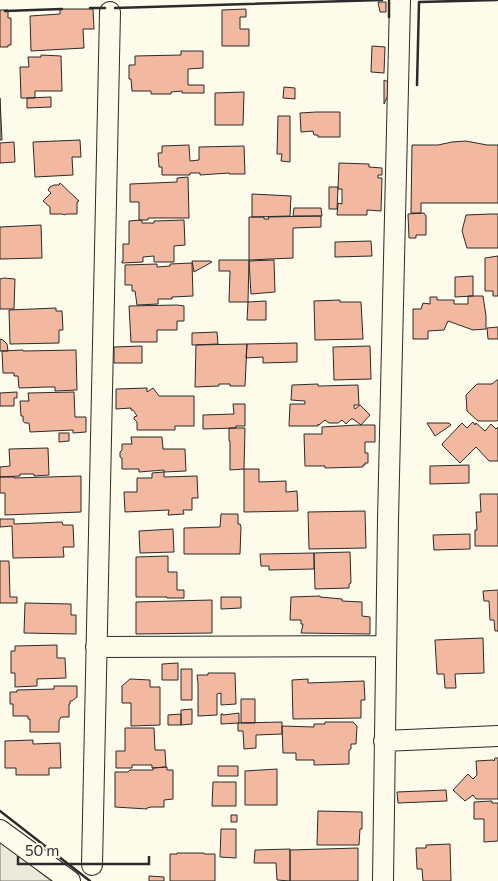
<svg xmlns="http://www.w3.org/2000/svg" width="498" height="881" viewBox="0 0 498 881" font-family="Commissioner,sans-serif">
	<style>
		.green { fill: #ecebdb; stroke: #74746e }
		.building { fill: #f2b8a0; stroke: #2b2b2b }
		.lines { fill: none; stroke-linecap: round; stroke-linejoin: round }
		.minor-casing { stroke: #2b2b2b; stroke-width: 22 }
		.minor { stroke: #fdfbea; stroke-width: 20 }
		.wall { stroke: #2b2b2b; stroke-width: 2.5 }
	</style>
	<rect width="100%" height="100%" fill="#fdfbea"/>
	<path class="green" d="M0,841L51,881H0Z"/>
	<path class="building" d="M378,2H386V12H380Z
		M60,9H93L94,29H83L84,48L31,51L30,16L60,14Z
		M246,9V17H240V29H249V46H222V10Z
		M0,10H8V18H11V45H8V47H0Z
		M372,46L385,47L384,73L371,72Z
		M181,51H203V68L188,69V85H204V93H182V91L171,92V94H151V91H132L131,79H129V65H135V56L181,55Z
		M41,55L61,56L62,91H35V98H21L20,67H29L28,57H41Z
		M384,80L393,84L384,104Z
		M284,87L295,88V99L283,98Z
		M244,92L243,125H215V93Z
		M51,97V107L27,108V98Z
		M0,98L2,140H0Z
		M316,112H340V137H318V135H314L313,131L301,132L300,113Z
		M278,116H290V162L281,161L282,154H277Z
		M80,140L81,157H72L73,175L35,177L33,142Z
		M466,141L487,145H498V203H421V213H411L412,145H438L452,142Z
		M14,142L15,162L0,163V143Z
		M189,145L190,161L199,160V147L244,146L245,174H229V173L200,175V173H190V175H162V167H159L158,153H162V146Z
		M339,163L369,164V167L382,168V175H378V178H382L381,211L367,210V215H337L338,203L342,204V189H338Z
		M188,177L189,218H148V220H139V202H130V184L177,182V178Z
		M60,183L79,201L77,202V214H66L64,215L63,214H50V207L43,201L51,193L48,190L50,187L54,185H59Z
		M329,187H338L337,209H329Z
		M252,194L291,196L290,216L252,217Z
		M294,208H321L322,216H293Z
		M424,213L426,216V235H416V238H409L408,214Z
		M491,214H498V248H467L462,231L466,215Z
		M321,216V227L293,228V258L249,260V217H264V219H269L268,217Z
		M142,220V223H154V221L184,220L185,245L174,246V262H154V256L143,257V262L122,263V261H123V244H129V221Z
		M41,225L42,258L0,259V227Z
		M371,241L372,256L335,257V242Z
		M498,256V296H493V291H485V258Z
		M219,260H249L248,302H229L230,271H219Z
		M274,260L275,292L251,294L249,261Z
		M192,261H210L212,262L194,272Z
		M192,263L193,296L172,297V299H158V304L137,305L135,291H132V285H125V265L157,264V267L170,266V264Z
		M473,276V296L455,297V277Z
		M4,278L15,279L14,309H0V279Z
		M468,296H483L486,316V329L473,330L448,321L444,330L428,331V339H413V309H421L423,303L430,304V297H437V300H454V304H468Z
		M340,300V302H361L363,339L315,340L314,301Z
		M266,301V320H247L248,302Z
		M177,305L184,306V321H177V330H157V342H131L129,306Z
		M56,308V311H62L63,330H59V343L10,344L9,310Z
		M498,327V339H488L487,328Z
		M217,332L218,344L192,345V333Z
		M0,339L3,340L7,344L8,351H0Z
		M297,343V362L263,363V357L246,358L247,344Z
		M247,344L245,386H230V384H219V386L195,387L196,345Z
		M142,346V363H114V347Z
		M370,346L371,379L334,380L333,347Z
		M23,350V351L76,350L77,390L55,391V387H47L19,388L18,376H14V373H3L2,351Z
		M497,380H498V420L497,421H478L467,411L466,395L477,384H492Z
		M318,384V386L358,385L359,405H354V407L355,409L360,405L370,415L361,425L353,419H351L346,424L342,420L338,423H329L325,420L319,425L318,424V426H289L290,404H305V401L291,400L292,385Z
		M147,388V392L153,388L159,396H194V426H175V430H137V422L134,419V417L137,416L133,410H131V408L116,409V389Z
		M17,392V398H14V406H0V393Z
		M74,392L75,417H86V432L73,433V430L30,432L29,423H25L23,421V416H21L20,401H29L28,393Z
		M233,404H245V426H236V428L203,429V415L234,414Z
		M473,422L475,425L476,423L485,431L491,424L496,429L498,427V461H489L476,447L460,463L443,446L442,444L462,423L467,428Z
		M427,423H449L451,425L435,436Z
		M358,425H375V442H365V453H368V463H365V465H363V467L325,468V466H305L304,434H322V427Z
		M229,428H245L244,469L230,470V441H229Z
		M59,433H69V441L59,442Z
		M131,437H162L163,449H185L186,471L164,472V470L139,472V469H122V458L120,457V452L122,450V444H132Z
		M48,448L49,475L34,476V474H20V476L0,477V467L10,466L9,449Z
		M469,465V483L430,484V466Z
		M244,469H259V482L286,481V492L297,491L298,511L244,512Z
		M164,472V477L197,476L198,498H192V510H183L184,514L168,515L169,510L125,512L124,492H137V478H152V473Z
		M81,476V512L5,515V493H0V477H14V478Z
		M480,494H498V546H475V530H477L476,512H481Z
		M365,511L366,548L309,549L308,512Z
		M221,514H238V524H240L241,527L240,554H184V528L220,527Z
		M0,519H14V524L62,522L63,525H73L74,547H63L64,557L13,558L12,526L0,527Z
		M173,529L174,552L140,553L139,531Z
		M470,534V549L434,550L433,535Z
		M350,552L351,583L349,584V588L315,589L314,553Z
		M314,553V569L269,570V566H261L260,554Z
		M168,556V572H177V590H184V598H167V597H136V557Z
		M0,561H9L10,597H17V603H0Z
		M498,590V631H495L494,620H490L489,601H484L483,591Z
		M320,596V597L342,599V601L362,602V616L370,617V634L301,633L303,624H301V620H290L291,597Z
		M221,597H241V608L221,609Z
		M212,600V633L136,634V602Z
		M25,603L71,604V615H76V634L24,633Z
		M483,638L484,673L455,674L456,688H445L444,674H437L435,640Z
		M57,645V658H65L66,678L37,679V686L15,687V673H11V651H15V646Z
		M178,663V680H162V664Z
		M181,669H192V700H181Z
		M208,673H235L236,704L221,705V693L217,694V715L198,716V683L197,675H208Z
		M130,679L150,680V687H160V725L131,726V703H122V686Z
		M308,679V683L364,681L365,700H361V718L293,719L292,680Z
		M54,686H77V697L72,701H70V704H69V717H61L59,721V732H30V719H28V716H13V704H10V692H17V690L54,689Z
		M241,699H255V723H241Z
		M192,709V724L181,725V710Z
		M239,713V723L221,724V714H223V715Z
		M181,714V725H168V715Z
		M282,722V734L256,735V748L244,749L243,731H238V723Z
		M325,722H353L357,726L356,744H351V749L349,750V764L314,765V760H296V753H283L282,726L314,727V724H325Z
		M125,728H154L155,750H165L166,767L152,768V765H132V768H116V751H125Z
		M33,740V744L60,743L61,768H49V775H16V768H5V741Z
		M495,758H498V799H476L473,795L465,801L453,790L468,774L473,779L477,775L476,761L493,760L494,761Z
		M218,766H238V776H218Z
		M167,767V770H173V799L164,800V807H151L147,808V809L115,807V772H128L130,770H153V768Z
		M277,769V805H245V771Z
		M213,782H236V806H212Z
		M446,790L447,801L398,803L397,792Z
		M492,801V803H498V841L484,842V819H474V802Z
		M318,811L362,812V829H360L359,845H317Z
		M231,815H237V822H231Z
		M221,829H236V858L220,857Z
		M450,844L451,881H423L422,869H417L416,848H426V845Z
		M358,848V881H290V850Z
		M290,849V881L277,880L276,863H254L255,850Z
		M177,853H204V854H215V881H170V854H177Z
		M149,876L164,877V881H149Z"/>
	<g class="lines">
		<defs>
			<path id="minor" d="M96,647L386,646
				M384,741L498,736
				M0,830L70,881
				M92,865L110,12
				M383,881L388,520L400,0"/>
		</defs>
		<use href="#minor" class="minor-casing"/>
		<use href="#minor" class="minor"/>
		<path class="wall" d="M389,0V17
			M90,8H105
			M115,8L382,0
			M5,11L62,9
			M417,85L419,2L497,0
			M0,811L90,881"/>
	</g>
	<path d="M18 856v8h131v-8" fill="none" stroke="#2b2b2b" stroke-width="2.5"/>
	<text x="25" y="856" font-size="15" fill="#2b2b2b" stroke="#fdfbea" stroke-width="4" paint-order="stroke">50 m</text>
</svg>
